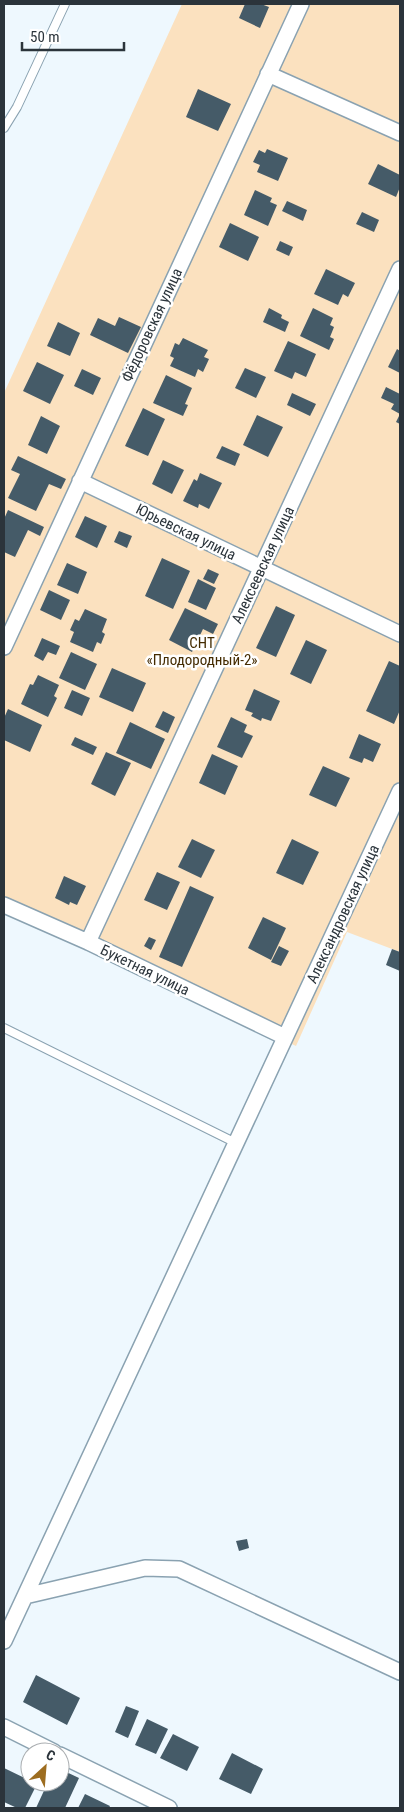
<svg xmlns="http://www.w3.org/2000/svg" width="404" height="1812" viewBox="0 0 404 1812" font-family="'Roboto Condensed',sans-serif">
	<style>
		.green { fill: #fbe1bf }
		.building { fill: #455b68 }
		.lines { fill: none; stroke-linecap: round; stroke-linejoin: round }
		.lane-casing { stroke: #8aa2b1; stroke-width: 10 }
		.street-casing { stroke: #8aa2b1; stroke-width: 18 }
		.lane { stroke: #fff; stroke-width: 8 }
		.street { stroke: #fff; stroke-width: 15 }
		.labels { text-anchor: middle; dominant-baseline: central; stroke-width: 5; stroke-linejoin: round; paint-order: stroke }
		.street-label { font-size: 15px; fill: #2b343b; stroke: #fff }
		.park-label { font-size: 15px; fill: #442b00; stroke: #fff }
	</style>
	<rect width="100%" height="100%" fill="#eef8fe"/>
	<path class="green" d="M182,4H400V952L347,932L296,1046L4,910V393Z"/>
	<path class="building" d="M245,4H261L269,7L260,28L239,18Z
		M198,89L231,104L218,131L186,117Z
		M267,149L288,158L278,181L257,172L260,165L253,162L259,150L265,153Z
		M378,164L400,175V187L396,197L368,184Z
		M255,190L272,198L270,202L277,205L268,226L244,215Z
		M287,201L307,210L303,221L282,211Z
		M362,212L379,220L374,232L356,224Z
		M230,223L259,237L248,261L219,247Z
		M280,241L293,247L289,256L276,250Z
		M326,269L355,283L348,297L343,294L338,305L314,294Z
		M269,308L282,315L281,318L289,322L285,332L263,322Z
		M313,308L333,318L330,325L334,327L330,337L334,339L329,350L300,336Z
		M119,317L141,327L128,353L90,335L98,318L115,326Z
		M58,322L80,333L70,356L47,346Z
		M183,338L208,350L204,357L209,359L203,372L198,369L195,377L170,366L174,358L170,356L175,343L179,345Z
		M288,341L316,354L306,377L295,372L292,379L274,371Z
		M397,349L400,351V373L388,367Z
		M37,362L64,375L50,404L23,391Z
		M245,368L266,377L256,398L235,388Z
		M82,369L101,378L93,395L74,386Z
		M166,375L192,388L185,404L188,405L183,416L153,403Z
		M386,387L400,394V424L396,422L400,414L391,409L394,404L381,398Z
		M292,393L316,404L310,416L287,405Z
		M143,408L165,419L148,456L125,446Z
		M257,415L283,427L268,457L243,445Z
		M41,416L60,426L47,454L28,445Z
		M222,446L240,454L235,466L216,458Z
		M18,456L66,479L61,489L49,484L36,511L8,498L20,474L11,470Z
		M163,460L184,470L172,494L152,484Z
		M200,473L222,483L209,509L199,504L198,508L183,501L194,479L197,481Z
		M8,510L44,527L40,536L28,530L15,557L4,552V519Z
		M85,516L107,526L97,548L75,537Z
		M119,531L132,536L127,548L114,542Z
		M162,558L190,571L173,609L145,596Z
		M67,563L87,572L78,594L57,585Z
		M208,569L219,574L214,584L203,579Z
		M198,579L216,588L206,610L188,602Z
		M49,590L70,600L61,620L40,610Z
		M276,606L295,615L276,657L256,648Z
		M185,608L218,624L213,634L203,629L192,652L169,640Z
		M85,609L107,619L102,632L105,634L101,644L97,642L93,652L70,642L74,632L70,630L75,619L79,621Z
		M42,638L60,646L56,655L48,652L43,661L34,656Z
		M306,640L327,650L311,684L290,674Z
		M71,652L97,664L85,690L59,678Z
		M389,661L400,666V710L394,724L366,711Z
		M112,668L146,683L133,712L99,697Z
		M38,675L59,685L54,696L57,698L48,717L21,704L30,684L33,685Z
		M254,689L280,701L271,721L262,718L261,721L251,716L253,713L245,710Z
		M72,690L90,698L82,716L64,708Z
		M8,709L42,725L30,752L4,740V718Z
		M163,711L175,717L168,733L155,727Z
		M231,717L247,725L244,732L253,736L242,758L217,747Z
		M130,722L165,739L151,769L116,753Z
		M359,734L381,744L373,762L364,758L362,763L349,758Z
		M75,737L97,747L93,755L71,745Z
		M106,752L131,763L115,796L91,784Z
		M212,754L238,766L225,795L199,783Z
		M323,766L350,778L336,807L309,795Z
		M192,839L215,850L201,878L178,867Z
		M292,839L319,852L303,885L276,873Z
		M157,872L180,882L167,910L144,900Z
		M64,876L86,886L77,905L70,902L69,905L55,898Z
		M190,886L214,897L182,967L159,957Z
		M263,917L286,928L271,960L248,948Z
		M149,937L156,940L151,950L144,946Z
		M279,946L289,951L281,966L271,962Z
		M392,949L400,952V971L386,965Z
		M247,1539L249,1548L239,1551L236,1541Z
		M36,1675L80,1698L67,1725L23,1702Z
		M126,1706L139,1711L128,1738L115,1732Z
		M147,1719L168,1729L156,1754L135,1745Z
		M173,1734L199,1747L187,1771L160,1758Z
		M232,1753L263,1769L251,1794L219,1779Z
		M4,1768L37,1784L25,1808H17L4,1802Z
		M60,1769L79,1778L65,1808H36L48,1782H60Z
		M85,1794L110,1806L109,1808H78Z"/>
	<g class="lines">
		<defs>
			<path id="lane" d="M4,128L17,107L65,4
				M4,1028L236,1143"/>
			<path id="street" d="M268,74L400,133
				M80,481L400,634
				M4,647L301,4
				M4,905L88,942L285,1037
				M88,942L400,269
				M25,1596L145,1568L179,1569L400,1672
				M4,1641L400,791
				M4,1727L54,1752
				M60,1755L169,1808"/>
		</defs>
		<use href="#lane" class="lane-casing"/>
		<use href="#street" class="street-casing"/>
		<use href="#lane" class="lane"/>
		<use href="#street" class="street"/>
	</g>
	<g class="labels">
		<g class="street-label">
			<text transform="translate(152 325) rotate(-65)">Фёдоровская улица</text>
			<text transform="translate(186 532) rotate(26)">Юрьевская улица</text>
			<text transform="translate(263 565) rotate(-65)">Алексеевская улица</text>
			<text transform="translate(343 914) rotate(-65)">Александровская улица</text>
			<text transform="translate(145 970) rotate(26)">Букетная улица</text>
		</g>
		<g class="park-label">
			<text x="202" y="643">СНТ<tspan x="202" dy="17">«Плодородный-2»</tspan></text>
		</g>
	</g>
	<rect width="404" height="1812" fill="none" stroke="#2b343b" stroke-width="10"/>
	<g transform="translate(45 1767) rotate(26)"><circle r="24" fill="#ffffff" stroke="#aaaeb1"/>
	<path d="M0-4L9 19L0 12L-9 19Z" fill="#9d6d20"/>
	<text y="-8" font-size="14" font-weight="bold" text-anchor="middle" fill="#2b343b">С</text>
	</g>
	<path d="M22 42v8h102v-8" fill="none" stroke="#2b343b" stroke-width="2.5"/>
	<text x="30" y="42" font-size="15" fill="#2b343b" stroke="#ffffff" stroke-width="4" paint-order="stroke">50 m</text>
</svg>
